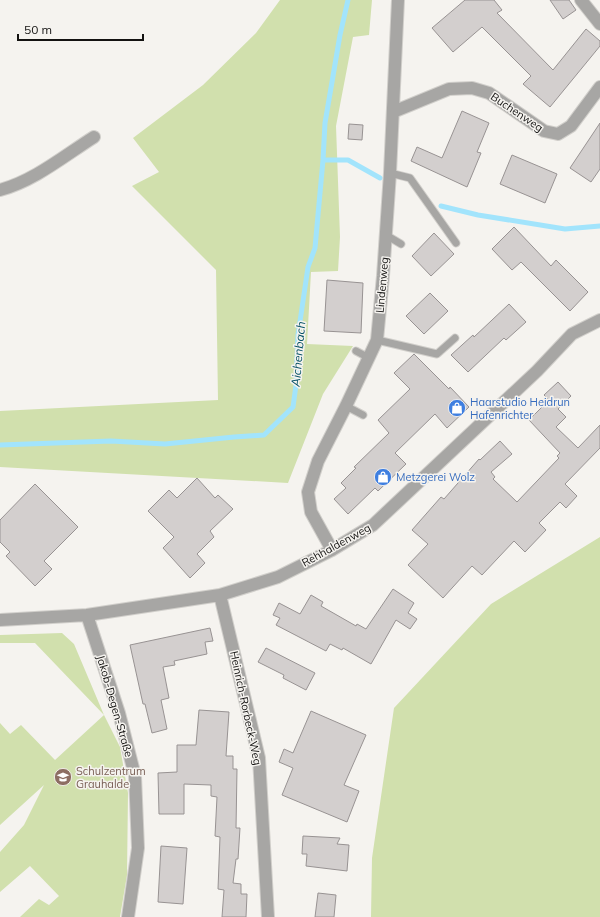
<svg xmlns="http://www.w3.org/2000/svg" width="600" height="917" viewBox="0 0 600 917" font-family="Mulish,sans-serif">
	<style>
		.green { fill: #d1e0ad }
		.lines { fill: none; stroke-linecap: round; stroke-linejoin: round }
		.stream { stroke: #a2e4fc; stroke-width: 5 }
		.building { fill: #d3cfce; stroke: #989393 }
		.service-casing { stroke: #d1cfcb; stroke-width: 9 }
		.minor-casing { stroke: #d1cfcb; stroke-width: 14 }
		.service { stroke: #a7a6a4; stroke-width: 7 }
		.minor { stroke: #a7a6a4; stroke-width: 12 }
		.labels { text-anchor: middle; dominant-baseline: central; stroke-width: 3; stroke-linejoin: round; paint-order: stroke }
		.street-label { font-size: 11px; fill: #131211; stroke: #f5f3ef }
		.shop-label { font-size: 11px; fill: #366cbe; stroke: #f5f3ef; text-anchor: start }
		.education-label { font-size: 11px; fill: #785e54; stroke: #f5f3ef; text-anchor: start }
		.water-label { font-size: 12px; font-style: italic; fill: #055266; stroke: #f5f3ef }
	</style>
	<rect width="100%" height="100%" fill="#f5f3ef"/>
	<path class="green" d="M280,0H372L369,35L353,37L336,126L340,237L338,271L311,272L307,344L353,346L323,394L288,483L0,467V411L218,400L216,270L132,186L159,172L133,138L203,85L256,33Z
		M600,537V917H371L372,858L394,708L491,604Z
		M62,633L74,644L104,715L120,747L128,793L127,875L120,917H20L39,899L49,905L59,896L30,866L0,892V852L24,825L44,785L0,825V723L10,734L21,725L55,760L104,715L35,643H0V635Z"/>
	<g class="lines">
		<path class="stream" d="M323,160H348L380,178
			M441,206L478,215L565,229L600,226
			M0,445L111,441L165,444L234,437L264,435L293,407L296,385L298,335L308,267L315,248L323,160L325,123L340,35L348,0"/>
	</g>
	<path class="building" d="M465,0H494L502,10L497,13L553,70L586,29L600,41V46L550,107L523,84L531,76L482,27L453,52L432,28Z
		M550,0H569L576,10L563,19Z
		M462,111L489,123L477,152L481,153L467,187L411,161L417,147L442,158Z
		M600,123V169L591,182L570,168Z
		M349,124L363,125L362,140L348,139Z
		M512,155L557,174L545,203L500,184Z
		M514,227L551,266L556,260L588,292L570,311L521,262L512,270L492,249Z
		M434,233L454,254L431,276L412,256Z
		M327,280L363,283L361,333L324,331Z
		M430,293L448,311L424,334L406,316Z
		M509,304L526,322L506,340L504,338L468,372L451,355L473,335L474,337Z
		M414,354L449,389L450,387L469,407L447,428L435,414L395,453L406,464L378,491L375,488L348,514L334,499L346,488L341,483L356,468L354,467L389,433L378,420L410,389L394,373Z
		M558,382L571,396L558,409L566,417L556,427L578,448L600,425V448L565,484L577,496L566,508L560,502L539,523L546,530L525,552L514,541L482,575L472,566L443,598L408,565L428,544L412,530L441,497L444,499L479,459L480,460L500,441L512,454L491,472L495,477L493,479L517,502L559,458L557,456L560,453L529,420L549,400L544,395Z
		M197,478L215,498L218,495L233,509L210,531L214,537L197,554L205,563L190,578L163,548L174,537L148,511L169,490L177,498Z
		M35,484L78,527L44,561L52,569L35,586L6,556L10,552L0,542V520Z
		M393,589L414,603L408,613L417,619L410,629L396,620L371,664L343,648L342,650L330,644L326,651L276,625L280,618L273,615L279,603L300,614L311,595L323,602L321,606L356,626L357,624L366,629Z
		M210,628L213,641L205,642L207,654L174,661L175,665L163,667L169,698L161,700L167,729L152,733L145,704H143L130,645Z
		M266,648L315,673L306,690L283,678L284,675L258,662Z
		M199,710L229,712L226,756H233V769H237L236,828H240L238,859H236L233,883L241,884V894H247L246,917H222L224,890L218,889L220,837L215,836L217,797L211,796V785L184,784V814H159L158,773L177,772V745H196Z
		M311,711L366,735L344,785L359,791L347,822L282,795L293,768L279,762L284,749L293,753Z
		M303,836L340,838L337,844L349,845L347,871L306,866L307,854H302Z
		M161,846L187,848L183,904L158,902Z
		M318,893L336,895L334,917H315Z"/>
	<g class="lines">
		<defs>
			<path id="service" d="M390,173L410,178L456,243
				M386,235L401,244
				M377,340L437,354L455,338
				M356,351L369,358
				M346,406L363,415"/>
			<path id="minor" d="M581,0L600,24
				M393,112L449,89L472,88L489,93L544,131L558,134L571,126L600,87
				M0,190C34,181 64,156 94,137
				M332,550L311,512L308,492L318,461L346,406L377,340L383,276L390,173L398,0
				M220,595L259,758L268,917
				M87,615L119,713L135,776L138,848L128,917
				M0,620L87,615L220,595L278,577L332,550L373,525L537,371L572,334L600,320"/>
		</defs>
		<use href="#service" class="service-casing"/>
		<use href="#minor" class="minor-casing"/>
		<use href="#service" class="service"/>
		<use href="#minor" class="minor"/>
	</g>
	<defs>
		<symbol id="shop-disc" viewBox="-11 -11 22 22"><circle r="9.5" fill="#3f7fe0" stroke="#f5f3ef"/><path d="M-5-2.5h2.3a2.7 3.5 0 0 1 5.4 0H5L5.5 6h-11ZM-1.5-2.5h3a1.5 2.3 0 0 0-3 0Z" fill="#fff"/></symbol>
		<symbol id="school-disc" viewBox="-11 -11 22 22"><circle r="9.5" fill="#8d6e63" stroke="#f5f3ef"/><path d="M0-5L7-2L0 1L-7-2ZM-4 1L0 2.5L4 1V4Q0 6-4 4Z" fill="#fff"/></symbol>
	</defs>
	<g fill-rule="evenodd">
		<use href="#shop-disc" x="447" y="398" width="20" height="20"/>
		<use href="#shop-disc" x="373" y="467" width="20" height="20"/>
		<use href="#school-disc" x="53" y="767" width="20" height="20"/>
	</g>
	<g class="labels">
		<g class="street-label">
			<text transform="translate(517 112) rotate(34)">Buchenweg</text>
			<text transform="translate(382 285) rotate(-85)">Lindenweg</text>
			<text transform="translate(336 545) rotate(-29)">Rehhaldenweg</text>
			<text transform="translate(115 706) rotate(74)">Jakob-Degen-Straße</text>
			<text transform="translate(246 708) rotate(78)">Heinrich-Rorbeck-Weg</text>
		</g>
		<g class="shop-label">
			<text x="470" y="402">Haarstudio Heidrun<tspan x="470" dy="13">Hafenrichter</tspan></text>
			<text x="396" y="477">Metzgerei Wolz</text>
		</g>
		<g class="education-label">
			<text x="76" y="771">Schulzentrum<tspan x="76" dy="13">Grauhalde</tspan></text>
		</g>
		<g class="water-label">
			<text transform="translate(298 354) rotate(-85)">Aichenbach</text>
		</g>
	</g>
	<path d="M18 34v6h125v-6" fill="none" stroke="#131211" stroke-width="2"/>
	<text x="24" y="34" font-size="12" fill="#131211" stroke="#f5f3ef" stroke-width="3" paint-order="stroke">50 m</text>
</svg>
